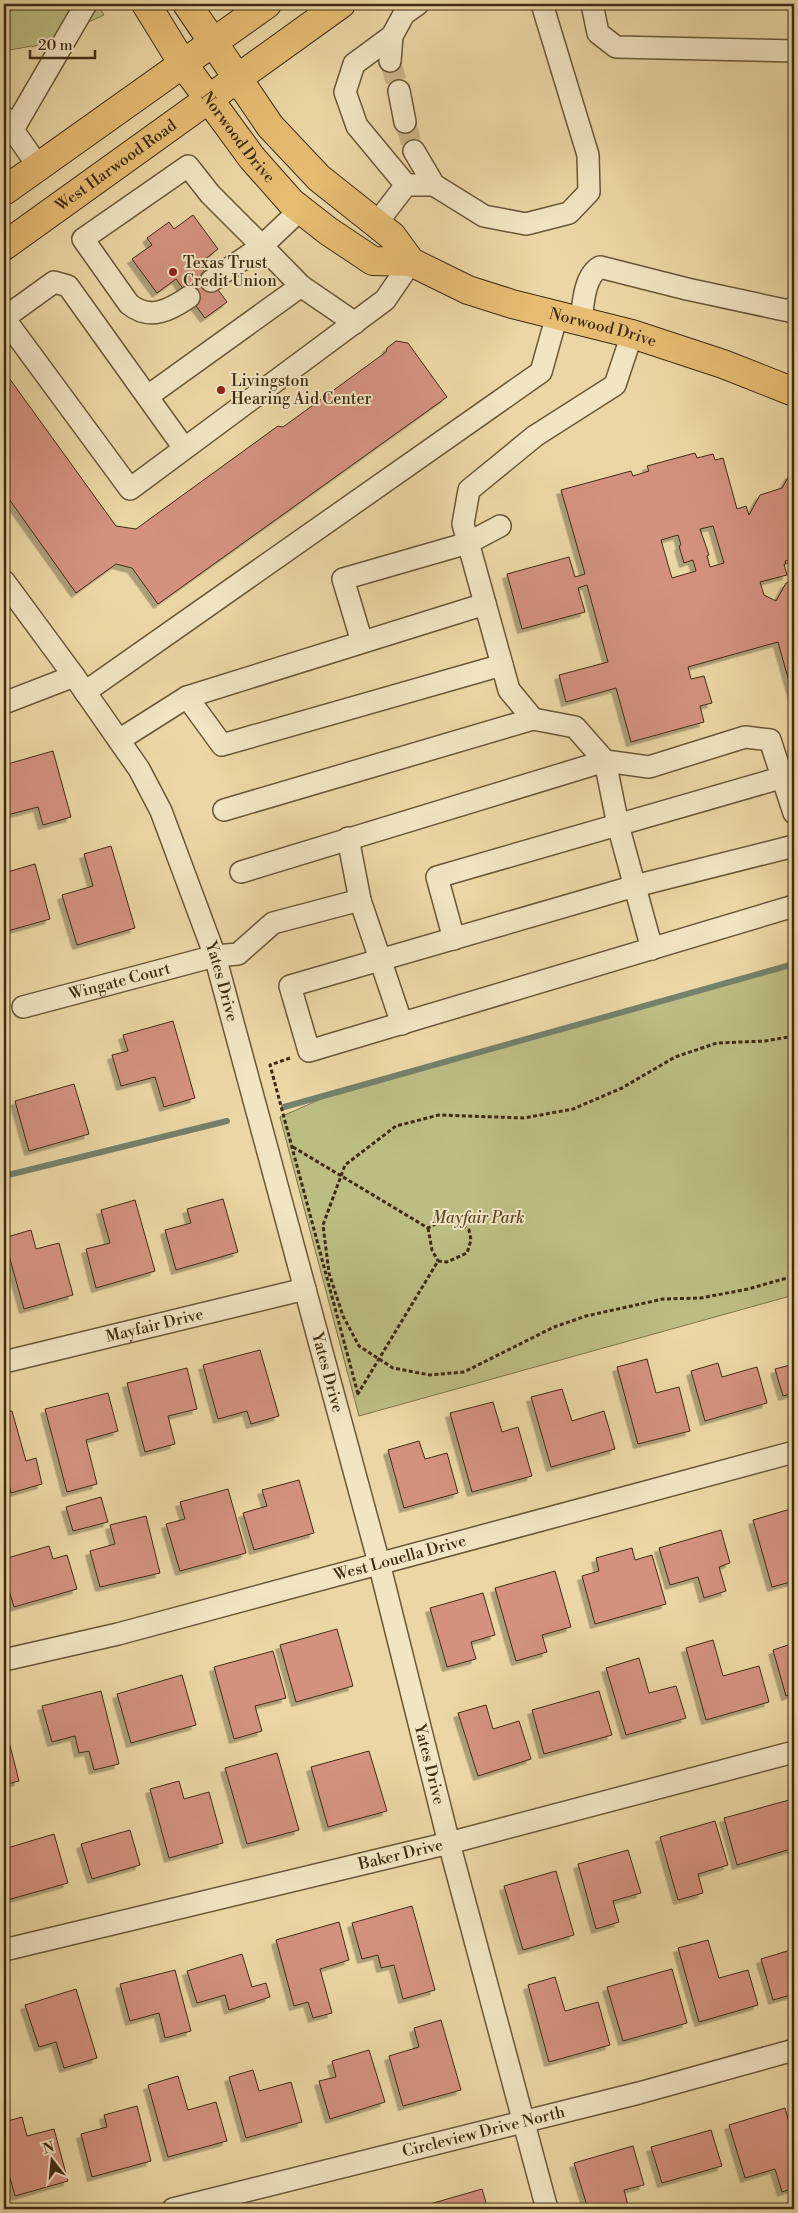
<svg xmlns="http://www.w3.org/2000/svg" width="798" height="2213" viewBox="0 0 798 2213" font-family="'Libre Bodoni',serif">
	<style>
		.green { fill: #bcbd83; stroke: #7e744b }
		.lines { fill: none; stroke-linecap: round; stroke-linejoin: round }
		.stream { stroke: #74816c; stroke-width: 6 }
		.building { fill: #d4927e; stroke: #3f2c13; fill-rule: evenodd; filter: url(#shadow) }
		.minor-tunnel { stroke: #c9b588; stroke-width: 21; stroke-dasharray: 21 11; stroke-linecap: butt }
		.minor-casing { stroke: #6a5738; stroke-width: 24 }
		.major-casing { stroke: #3f2c13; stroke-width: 30 }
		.path { stroke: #3f2c13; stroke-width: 3; stroke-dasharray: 4 2.5; stroke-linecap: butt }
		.minor { stroke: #f2e5c4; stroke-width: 21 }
		.major { stroke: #e6bc72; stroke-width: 28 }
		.poi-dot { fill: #8f2418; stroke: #f2e5c4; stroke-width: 2 }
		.labels { text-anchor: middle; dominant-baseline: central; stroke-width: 4; stroke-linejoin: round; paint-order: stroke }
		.street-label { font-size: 16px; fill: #3f2c13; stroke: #f2e5c4 }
		.poi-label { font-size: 16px; fill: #3f2c13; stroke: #f2e5c4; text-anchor: start }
		.park-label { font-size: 16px; font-style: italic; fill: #584929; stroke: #f2e5c4 }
	</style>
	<defs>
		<filter id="shadow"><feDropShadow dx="-4.5" dy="4.5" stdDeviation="0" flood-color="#0004"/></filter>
	</defs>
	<rect width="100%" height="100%" fill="#ebd7a5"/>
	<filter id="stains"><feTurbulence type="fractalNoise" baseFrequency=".004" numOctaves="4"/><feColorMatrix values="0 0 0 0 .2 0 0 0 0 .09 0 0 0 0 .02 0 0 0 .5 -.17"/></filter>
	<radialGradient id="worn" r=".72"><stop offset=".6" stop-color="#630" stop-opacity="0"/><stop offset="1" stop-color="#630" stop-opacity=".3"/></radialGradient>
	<path class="green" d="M4,4H97L104,15L33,47L32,46L4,51Z
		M794,966V1295L359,1416L280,1117L337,1092Z"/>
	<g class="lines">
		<path class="stream" d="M284,1107L794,964
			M4,1176L227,1121"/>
	</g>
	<path class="building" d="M193,215L218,249L199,264L227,302L205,318L176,279L157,293L132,259L152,245L147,238L169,222L174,229Z
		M396,341L408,343L447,397L158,604L132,568L116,564L76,593L4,492V371L116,526L136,529L278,426L283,427L386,352L387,348Z
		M695,453L697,458L713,454L715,460L723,458L737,509L746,506L749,515L760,495L782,488L790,474L794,476V559L785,561L786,564H784L787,575L760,582L764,595L776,601L786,583L794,581V700L778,642L688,667L691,679L704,676L712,703L700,706L704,722L631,742L616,688L566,702L559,675L608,662L587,585L578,588L585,612L522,629L507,574L569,557L575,577L585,574L561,490L631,471L633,476L649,471L647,466ZM713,526L724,563L710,567L707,556L709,555L700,529ZM678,535L681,545L679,546L684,563L693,560L696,571L672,578L661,540Z
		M53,751L71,817L43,825L38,807L7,815L4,804V765Z
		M111,846L135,928L77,945L62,895L93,886L84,854Z
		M35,864L50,919L4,932V890L8,888L4,873Z
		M173,1021L195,1098L164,1107L155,1077L121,1086L112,1055L128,1051L123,1035Z
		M74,1084L89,1134L29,1151L15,1101Z
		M223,1199L238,1252L176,1270L165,1230L191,1223L187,1209Z
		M135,1200L155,1271L96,1288L86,1249L110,1243L101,1210Z
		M31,1230L36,1249L59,1243L73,1295L24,1309L4,1238Z
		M260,1350L279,1416L251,1424L247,1411L218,1419L203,1365Z
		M647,1359L656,1393L679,1387L690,1431L638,1444L617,1367Z
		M718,1363L722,1377L757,1367L767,1403L705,1421L691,1371Z
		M794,1364V1393L783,1396L775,1369Z
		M187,1368L197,1409L168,1416L175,1444L145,1452L127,1383Z
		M562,1389L572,1421L604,1411L615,1449L551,1467L531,1397Z
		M108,1393L118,1431L86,1440L97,1484L67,1492L45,1409Z
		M493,1402L502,1432L518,1427L532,1476L472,1492L450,1413Z
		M12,1411L26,1461L36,1458L42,1484L11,1493L6,1472H4V1413Z
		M419,1441L425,1459L447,1453L458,1493L404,1508L388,1450Z
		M299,1480L314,1533L254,1550L243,1513L267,1506L262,1490Z
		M228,1489L246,1553L180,1571L166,1524L185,1519L180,1502Z
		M101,1497L108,1522L73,1531L66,1507Z
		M794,1508V1581L772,1587L753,1520Z
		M146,1516L160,1573L100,1587L90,1551L115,1544L110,1525Z
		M721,1530L730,1563L719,1567L726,1591L704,1598L698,1577L670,1585L659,1548Z
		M49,1546L53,1559L67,1555L77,1589L14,1607L4,1573V1559Z
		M632,1548L635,1560L652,1555L666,1604L595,1624L582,1576L599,1571L596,1558Z
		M555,1571L571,1627L542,1635L547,1652L516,1661L495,1588Z
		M483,1593L495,1635L471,1642L476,1659L447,1667L430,1608Z
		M337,1629L353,1686L296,1702L280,1645Z
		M713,1640L723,1676L759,1666L769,1702L706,1720L686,1648Z
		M794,1643V1693L786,1696L773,1650Z
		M273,1651L286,1698L255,1706L262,1731L234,1739L214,1667Z
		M639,1658L649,1693L676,1686L686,1718L626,1735L606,1668Z
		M182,1675L196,1725L131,1743L117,1694Z
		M101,1691L119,1764L94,1770L89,1751L79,1753L75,1736L52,1742L42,1706Z
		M599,1691L612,1735L544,1754L532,1710Z
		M486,1705L493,1729L519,1721L531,1759L478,1776L458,1713Z
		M4,1722L19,1781L4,1785Z
		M369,1751L387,1811L328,1827L311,1767Z
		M277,1753L299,1830L247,1844L225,1768Z
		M179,1781L184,1799L209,1792L223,1843L169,1858L150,1789Z
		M789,1800L794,1820V1848L737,1865L724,1818Z
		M715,1821L728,1865L698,1874L703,1893L678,1900L660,1837Z
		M130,1830L140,1865L92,1879L81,1844Z
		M54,1834L68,1883L4,1901V1849Z
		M628,1850L641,1893L613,1901L619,1922L596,1929L578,1864Z
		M556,1871L574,1935L523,1950L504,1886Z
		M412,1906L435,1990L403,1999L394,1965L381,1968L378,1955L362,1959L352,1923Z
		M339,1922L349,1960L320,1969L332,2013L313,2018L308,2002L294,2006L276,1940Z
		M708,1940L719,1978L748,1970L758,2005L699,2022L678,1948Z
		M794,1949V1994L773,2000L761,1959Z
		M242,1954L252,1987L266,1983L270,1997L229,2010L225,1995L197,2003L187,1971Z
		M672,1969L687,2023L623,2041L607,1987Z
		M175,1970L191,2031L165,2038L159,2013L130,2021L120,1984Z
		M555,1977L565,2011L598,2002L610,2045L549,2062L528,1985Z
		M76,1989L97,2058L64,2068L56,2042L39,2047L25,2005Z
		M441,2020L461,2090L403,2106L389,2056L419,2047L414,2028Z
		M4,2021L10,2044L4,2046Z
		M369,2050L385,2102L330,2119L319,2081L336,2077L332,2061Z
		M253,2070L259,2091L291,2082L302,2122L246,2138L229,2077Z
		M178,2076L188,2110L216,2102L227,2141L168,2157L148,2085Z
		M137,2106L151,2161L92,2177L81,2134L107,2127L104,2115Z
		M785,2108L794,2140V2188L782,2192L775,2169L745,2178L729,2125Z
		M22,2117L27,2136L54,2129L68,2181L15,2196L4,2156V2122Z
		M711,2130L722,2166L662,2183L651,2147Z
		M633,2146L644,2185L624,2190L629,2209H588L574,2163Z
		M482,2189L488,2209H424L423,2206Z"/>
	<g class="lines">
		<path class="minor-tunnel" d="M390,61L399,91
			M405,122L414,151"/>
		<defs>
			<g id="minor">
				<path d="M592,4L598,33L616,47L794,51"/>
				<path d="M390,61L392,36"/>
				<path d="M399,91L405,122"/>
				<path d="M4,117L38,166"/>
				<path d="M4,135L15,126L86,4"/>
				<path d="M414,151L434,185"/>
				<path d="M406,185L357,126L345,92L354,64L392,36L404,14L418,4"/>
				<path d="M301,209L262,246L301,286L355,323"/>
				<path d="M376,224L406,185H434L484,216L526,224L569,213L589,192L588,155L542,4"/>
				<path d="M189,297C170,310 150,321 129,304L83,239L188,166L210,194L262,246L211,281"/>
				<path d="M4,318L130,489L385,300L411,262"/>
				<path d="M4,318L54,282L68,286L184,448"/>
				<path d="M581,321C583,305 584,276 600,267L687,289L789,311L794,307"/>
				<path d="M632,334L615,385L535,436L469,490L463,524L509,690L533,719L575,727L605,761L649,767L745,737L770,740L794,813"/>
				<path d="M148,396L301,286"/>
				<path id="s1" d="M4,581L74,676L139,769L161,811L215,956L379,1563L449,1843L547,2209"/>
				<path d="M362,642L343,579L468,543L500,526"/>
				<path d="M85,692L541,372L557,315"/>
				<path d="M187,697L222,745L502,665"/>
				<path d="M4,703L74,676"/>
				<path d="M119,740L187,697L485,604"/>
				<path d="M224,810L533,719"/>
				<path d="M348,838L360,900L402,1024"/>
				<path d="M794,846L635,886L290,986L309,1051L794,906"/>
				<path d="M241,872L605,761L618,825L652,949"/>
				<path d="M454,939L437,877L794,774"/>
				<path id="s2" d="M23,1007L215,956L238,954L273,923L360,900"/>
				<path id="s3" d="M4,1362L305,1289"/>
				<path id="s4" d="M4,1660L118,1634L794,1452"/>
				<path id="s5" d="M4,1950L449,1843L794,1752"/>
				<path id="s6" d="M173,2209L639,2093L794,2050"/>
			</g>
			<g id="major">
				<path id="s7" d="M146,4L183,64L208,98L252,158L291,202L328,231L373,261L411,262"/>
				<path id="s8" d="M187,4L270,126L319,178L392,236L411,262L468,290L512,304L632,334L723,364L794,392"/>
				<path d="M4,191L267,4"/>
				<path id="s9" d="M4,246L341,4"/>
			</g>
		</defs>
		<use href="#minor" class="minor-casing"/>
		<use href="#major" class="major-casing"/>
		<path class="path" d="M794,1036L765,1041L717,1043L675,1057L622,1088L573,1109L524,1118L439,1115L396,1126L345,1165L323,1225L329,1273L343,1316L359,1346L393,1368L430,1375L464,1372L554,1327L586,1316L663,1299L701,1298L748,1289L794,1276
			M290,1058L270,1065L358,1394
			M293,1147L428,1228C446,1218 452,1217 469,1230L471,1240L467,1253L447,1262L438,1261L356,1397
			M428,1228L432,1250L438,1261"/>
		<use href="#minor" class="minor"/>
		<use href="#major" class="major"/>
	</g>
	<g class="poi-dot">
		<circle cx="173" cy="272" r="5"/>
		<circle cx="221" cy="390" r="5"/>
	</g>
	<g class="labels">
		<g class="street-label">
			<text stroke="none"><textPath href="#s7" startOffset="162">Norwood Drive</textPath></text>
			<text stroke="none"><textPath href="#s9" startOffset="138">West Harwood Road</textPath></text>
			<text stroke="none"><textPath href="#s8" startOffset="548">Norwood Drive</textPath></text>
			<text stroke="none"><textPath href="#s2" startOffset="100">Wingate Court</textPath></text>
			<text stroke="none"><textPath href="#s1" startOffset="460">Yates Drive</textPath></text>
			<text stroke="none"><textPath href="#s3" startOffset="155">Mayfair Drive</textPath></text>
			<text stroke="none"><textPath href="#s1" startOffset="865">Yates Drive</textPath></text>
			<text stroke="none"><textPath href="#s4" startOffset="409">West Louella Drive</textPath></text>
			<text stroke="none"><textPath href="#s1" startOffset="1270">Yates Drive</textPath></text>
			<text stroke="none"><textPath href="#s5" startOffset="408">Baker Drive</textPath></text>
			<text stroke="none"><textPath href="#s6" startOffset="320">Circleview Drive North</textPath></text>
		</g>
		<g class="poi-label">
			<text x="183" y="263">Texas Trust<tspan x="183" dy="18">Credit Union</tspan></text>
			<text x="231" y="381">Livingston<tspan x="231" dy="18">Hearing Aid Center</tspan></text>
		</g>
		<g class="park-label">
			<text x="478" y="1218">Mayfair Park</text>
		</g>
	</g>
	<rect width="798" height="2213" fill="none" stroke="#ebd7a5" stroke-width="20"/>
	<rect x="5" y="5" width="788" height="2203" fill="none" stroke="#3f2c13" stroke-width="2.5"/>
	<rect x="10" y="10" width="778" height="2193" fill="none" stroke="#3f2c13"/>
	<g transform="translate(52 2160) rotate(344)" stroke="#f2e5c4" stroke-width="4" paint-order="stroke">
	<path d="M0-4L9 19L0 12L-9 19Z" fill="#3f2c13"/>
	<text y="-8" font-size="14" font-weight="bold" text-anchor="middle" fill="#3f2c13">N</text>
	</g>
	<path d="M30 50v8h65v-8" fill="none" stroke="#3f2c13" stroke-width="2.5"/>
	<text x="38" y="50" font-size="15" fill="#3f2c13" stroke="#f2e5c4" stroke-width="4" paint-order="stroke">20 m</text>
	<rect width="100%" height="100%" filter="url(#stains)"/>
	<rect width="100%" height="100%" fill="url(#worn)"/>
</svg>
